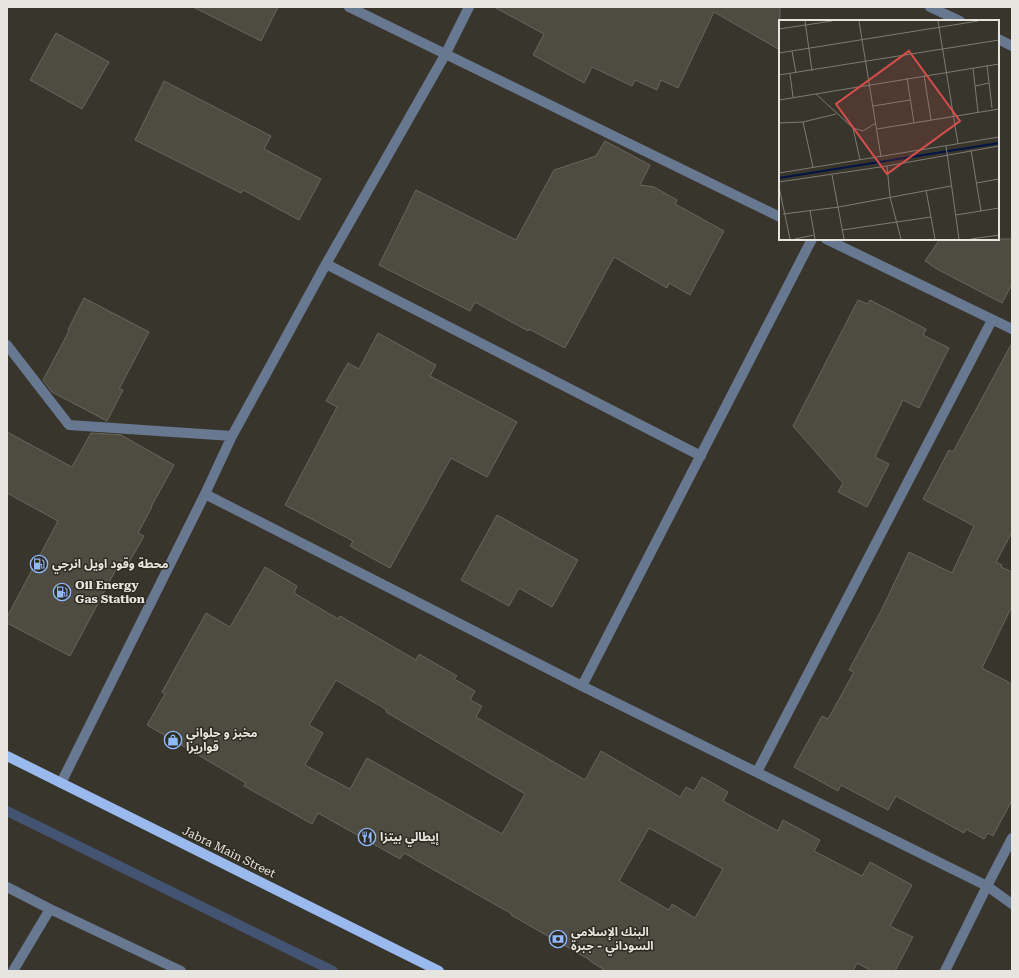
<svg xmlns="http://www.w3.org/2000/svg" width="1019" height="978" viewBox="0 0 1019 978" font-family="'Roboto Serif','Noto Sans Arabic',serif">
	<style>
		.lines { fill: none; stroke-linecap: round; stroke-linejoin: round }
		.stream { stroke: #455373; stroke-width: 10 }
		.building { fill: #4e4b41; stroke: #69665c; fill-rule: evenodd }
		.minor { stroke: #697891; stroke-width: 10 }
		.major { stroke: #9ab9ed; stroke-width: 10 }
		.labels { text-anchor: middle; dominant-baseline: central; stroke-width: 3; stroke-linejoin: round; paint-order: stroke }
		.poi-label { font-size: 12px; font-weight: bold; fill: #e7e5df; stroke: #2e2b22; text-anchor: start }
		.street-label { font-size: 12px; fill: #e7e5df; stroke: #2e2b22 }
		.inset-river { fill: none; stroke: #001445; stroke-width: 2 }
		.inset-road { fill: none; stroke: #7e7b74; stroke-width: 1 }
		.view { fill: #d94e4d; fill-opacity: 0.15; stroke: #d94e4d; stroke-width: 2 }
		.inset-edge { fill: none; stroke: #e7e5df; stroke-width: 2 }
	</style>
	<rect width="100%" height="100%" fill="#38352c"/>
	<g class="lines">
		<path class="stream" d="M7,811L333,971"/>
	</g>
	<path class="building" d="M193,7H278L261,41Z
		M494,7H780V50L714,12L678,88L661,80L657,90L635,80L632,86L592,67L584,83L533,55L544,34Z
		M56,33L109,62L82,109L30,80Z
		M164,81L271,136L264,149L321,179L299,220L243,190L241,193L135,140Z
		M605,141L650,165L640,185L654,187L677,200L675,204L724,231L690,295L669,283L667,288L614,257L565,348L529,329L528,331L475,302L470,311L379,265L416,190L516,240L554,170L596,156Z
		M940,239H1012V284L1002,303L937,269L925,261Z
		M84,298L149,332L119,389L123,390L107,421L52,392L43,380L69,331L68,330Z
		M858,300L868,304L870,300L926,329L923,335L949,348L919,408L903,400L875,457L889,464L867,507L838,492L843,483L793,426Z
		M378,333L436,365L430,376L517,422L487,477L451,458L390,568L350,546L353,541L285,505L337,407L326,401L348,363L359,369Z
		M1012,343V532L996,562L1002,565L1001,567L1012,572V606L982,668L1012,684V800L993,836L988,833L984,839L966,829L964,833L896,796L888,810L841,785L838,791L794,767L822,716L828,719L854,672L849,670L882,609L909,552L952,573L974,526L923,499L949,450L953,452Z
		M7,432L72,467L91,433L121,435L174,465L151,507H152L138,533L144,536L128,564L121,560L70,656L7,623V617L58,521L7,493Z
		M497,515L578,560L552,607L519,588L509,606L461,580Z
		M265,567L297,586L294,593L338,619L340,616L416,660L419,654L457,676L454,679L475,691L470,700L482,706L476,717L585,780L601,751L680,797L686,787L694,791L702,777L728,792L723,801L778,831L783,820L820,840L814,851L862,876L870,862L912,885L890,926L913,937L895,971H872L857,963L853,971H606L590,961V960L511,915L512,914L404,853L400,859L318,813L312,824L244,786L246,783L147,725L165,694L162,692L206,613L230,627ZM336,680L387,710L386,712L525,794L502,834L367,758L350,789L305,765L323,733L309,725ZM649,828L723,869L695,918L672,904L669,910L619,881Z"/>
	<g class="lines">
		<path class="minor" d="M349,7L780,217
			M930,7L960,21
			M998,39L1012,46
			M826,239L1012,329
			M326,264L701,456
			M7,345L69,425L232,436
			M205,494L582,686L987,886L1012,904
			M582,686L812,239
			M757,772L992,320
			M61,783L205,494L232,436L326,264L445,55L469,7
			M7,887L50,909L181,971
			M13,971L50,909
			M945,971L987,886L1012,838"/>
		<path class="major" d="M7,756L439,971"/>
	</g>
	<defs>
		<symbol id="fuel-ring" viewBox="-11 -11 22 22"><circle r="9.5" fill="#2e2b22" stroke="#90b8fd" stroke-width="1.5"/><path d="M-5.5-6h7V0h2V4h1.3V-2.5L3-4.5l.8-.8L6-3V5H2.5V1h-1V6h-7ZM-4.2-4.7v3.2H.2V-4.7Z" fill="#90b8fd"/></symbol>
		<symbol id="shop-ring" viewBox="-11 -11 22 22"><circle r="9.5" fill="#2e2b22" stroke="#90b8fd" stroke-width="1.5"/><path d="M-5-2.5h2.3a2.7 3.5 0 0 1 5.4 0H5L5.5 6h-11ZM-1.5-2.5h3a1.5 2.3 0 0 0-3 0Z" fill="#90b8fd"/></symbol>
		<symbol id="restaurant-ring" viewBox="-11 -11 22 22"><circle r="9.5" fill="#2e2b22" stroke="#90b8fd" stroke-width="1.5"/><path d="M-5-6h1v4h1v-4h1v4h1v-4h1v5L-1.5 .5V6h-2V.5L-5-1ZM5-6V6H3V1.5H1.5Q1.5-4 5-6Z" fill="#90b8fd"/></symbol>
		<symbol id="bank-ring" viewBox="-11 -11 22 22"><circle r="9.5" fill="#2e2b22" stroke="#90b8fd" stroke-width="1.5"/><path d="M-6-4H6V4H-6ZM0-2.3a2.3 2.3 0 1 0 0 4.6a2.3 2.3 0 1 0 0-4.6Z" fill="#90b8fd"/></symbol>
	</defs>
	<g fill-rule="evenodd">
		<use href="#fuel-ring" x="29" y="554" width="20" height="20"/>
		<use href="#fuel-ring" x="52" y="582" width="20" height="20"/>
		<use href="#shop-ring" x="163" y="730" width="20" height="20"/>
		<use href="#restaurant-ring" x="357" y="827" width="20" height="20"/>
		<use href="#bank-ring" x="548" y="929" width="20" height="20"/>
	</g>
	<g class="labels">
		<g class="poi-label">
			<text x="52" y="564">محطة وقود اويل انرجي</text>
			<text x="75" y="585">Oil Energy<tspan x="75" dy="14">Gas Station</tspan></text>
			<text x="186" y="733">مخبز و حلواني<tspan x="186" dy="14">قواريرا</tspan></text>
			<text x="380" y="837">إيطالي بيتزا</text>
			<text x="571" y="932">البنك الإسلامي<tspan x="571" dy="14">السوداني - جبرة</tspan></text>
		</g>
		<g class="street-label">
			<text transform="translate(229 852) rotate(26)">Jabra Main Street</text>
		</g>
	</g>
	<g transform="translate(779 20)">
		<rect width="220" height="220" fill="#38352c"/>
		<path class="inset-river" d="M0,158L220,123"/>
		<path class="inset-road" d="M26,1L33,51M80,1L102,137M159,1L179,124M0,9L53,1M13,31L17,53M0,33L199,1M208,45L213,88M194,48L199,92M11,54L14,77M0,55L220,20M145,55L152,100M128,58L135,103M196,66L210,63M37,74L74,108L81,140M0,80L220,44M94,86L131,80M24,102L34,147M0,103L24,102L57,94M74,108L84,111L97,103M98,109L220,89M167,126L180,219M192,130L202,191M108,146L111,177L122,219M0,153L220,117M53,155L65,219M0,162L108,146L220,126M197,163L220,159M0,167L11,219M147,170L156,219M31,190L36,219M4,194L60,187L172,166M177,195L220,188M63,210L152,197M16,219L35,215M192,219L220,215"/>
		<path class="view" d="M130,31L181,101L108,154L57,84Z"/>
		<rect width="220" height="220" class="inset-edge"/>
	</g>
	<rect width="1019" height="978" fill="none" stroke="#e7e5df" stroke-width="16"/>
</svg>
